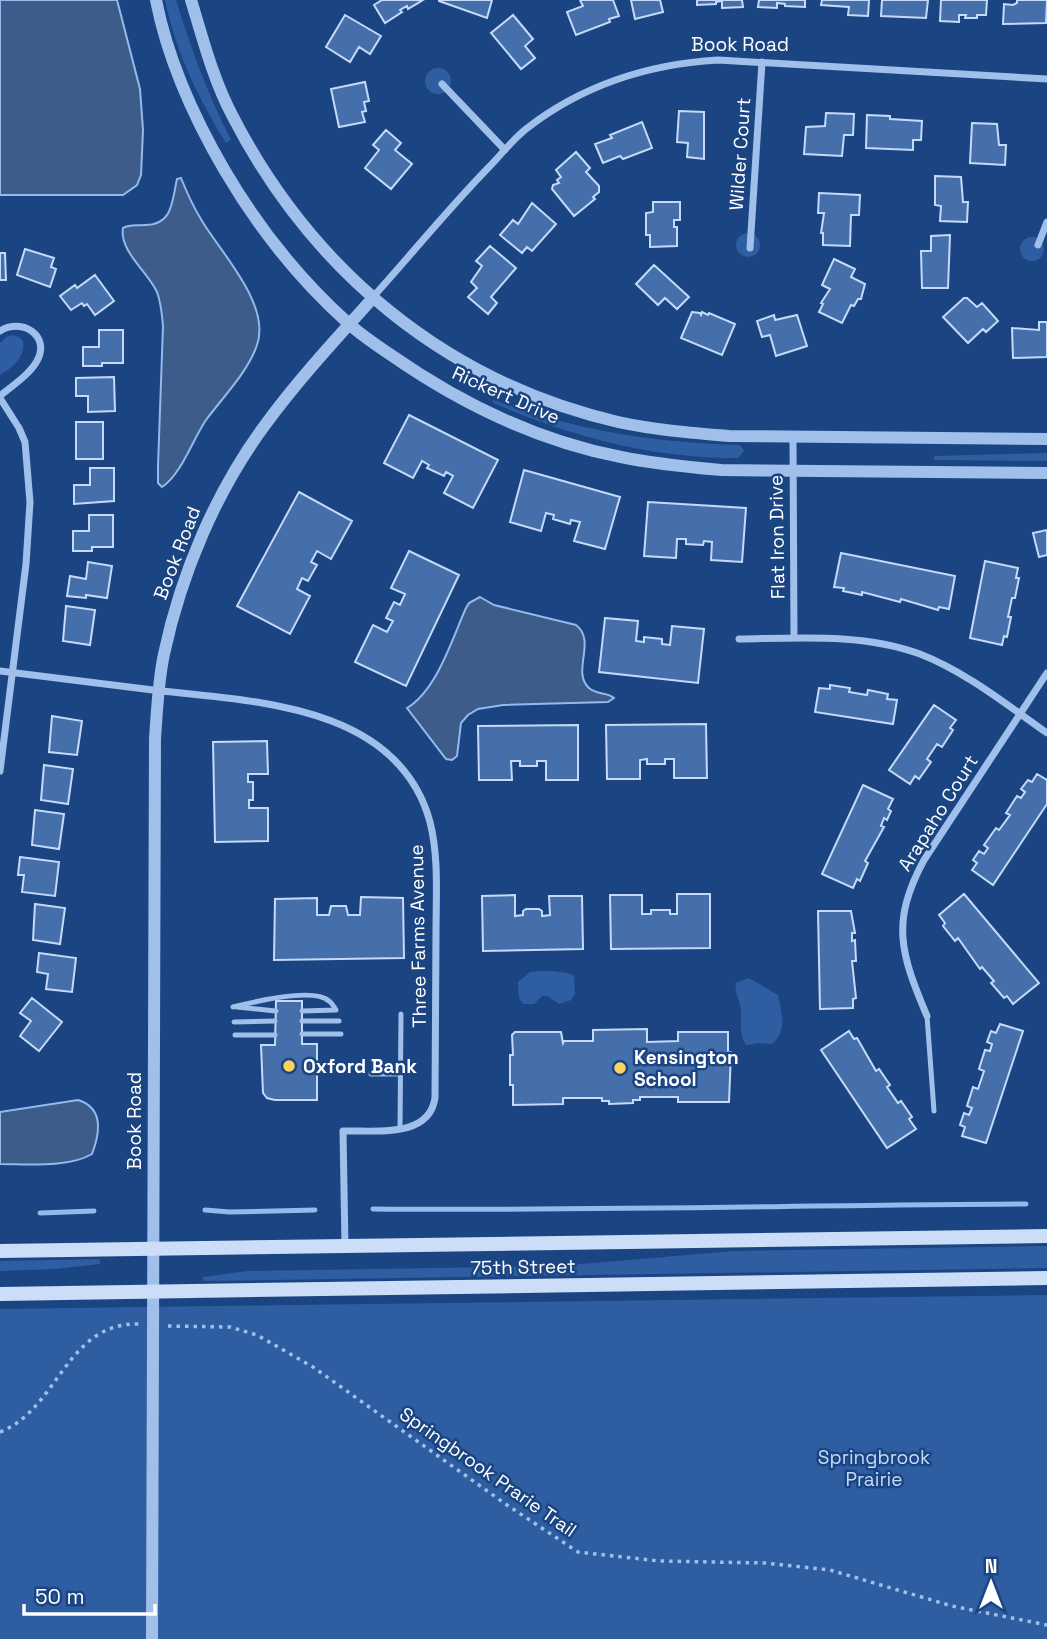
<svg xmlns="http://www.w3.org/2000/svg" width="1047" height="1639" viewBox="0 0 1047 1639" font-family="'Space Grotesk',sans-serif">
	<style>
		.green { fill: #2e5ea1 }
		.water { fill: #3d5c89; stroke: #93baec; stroke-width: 2 }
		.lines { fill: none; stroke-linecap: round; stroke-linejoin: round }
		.stream { stroke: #93baec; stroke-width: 5 }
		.building { fill: #446fab; stroke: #c5daf8; stroke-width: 2 }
		.path { stroke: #a0bfea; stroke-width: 3.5; stroke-dasharray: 3.5 5; stroke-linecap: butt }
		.service { stroke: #a0bfea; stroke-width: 5 }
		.minor { stroke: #a0bfea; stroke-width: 7 }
		.tertiary { stroke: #a0bfea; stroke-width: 12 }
		.secondary { stroke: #ccddf8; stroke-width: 14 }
		.poi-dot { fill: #fcd35d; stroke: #1b4582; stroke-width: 2.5 }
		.labels { text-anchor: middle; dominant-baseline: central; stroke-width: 5; stroke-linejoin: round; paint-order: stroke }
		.street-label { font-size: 19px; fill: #fff; stroke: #1b4582 }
		.poi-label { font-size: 19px; font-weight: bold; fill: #fff; stroke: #1b4582; text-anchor: start }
		.park-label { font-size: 19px; fill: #c5daf8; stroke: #1b4582 }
	</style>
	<rect width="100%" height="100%" fill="#1b4582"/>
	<path class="green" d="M165,0H176C191,49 208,95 231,140L226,143C198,98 176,52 165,0Z
		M425 81a13 13 0 1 1 26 0a13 13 0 1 1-26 0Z
		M736 245a12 12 0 1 1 24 0a12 12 0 1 1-24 0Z
		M1020 249a12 12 0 1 1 24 0a12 12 0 1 1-24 0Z
		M13,335L19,337L23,341C26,357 12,368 0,375V343L6,337Z
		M493,400C574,430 654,443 740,445L744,451L738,458C652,458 571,437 492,402Z
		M1047,453V461L934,460V456Z
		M544,971C551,971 570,972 574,976L575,994L571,1000L559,1004L547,996H542L534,1004H523L519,998L518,982L530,972Z
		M749,978L778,995C782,1013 787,1032 772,1044L759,1043L746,1045C739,1033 741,1025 741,1011C741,1001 734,994 736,983Z
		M1047,1246V1268L203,1281V1277L248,1271L557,1266L735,1251Z
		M100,1259V1264L55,1269L0,1271V1261Z
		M1047,1295V1639H0V1309Z"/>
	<path class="water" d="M0,0H117L140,89L143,130L141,175L137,185L123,195H0Z
		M181,178C187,193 194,208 202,221C222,254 271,305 257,345C248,372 223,397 206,420C193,439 181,475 162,487L158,483V466L163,326C162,315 161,302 157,292C148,272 119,251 123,228C130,224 137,226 145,225C173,225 172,201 177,179Z
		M480,597L494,605L576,625C597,641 571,672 589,688C597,695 607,692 614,698L608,702L503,705L478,709L468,715L461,723L457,756L452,760L446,759L407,708C437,690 452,639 466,608L469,603Z
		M78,1100C104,1108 100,1133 92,1154C69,1168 26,1164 0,1164V1112Z"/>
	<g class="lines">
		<path class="stream" d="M373,1209C591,1211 808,1205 1026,1204
			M205,1210L230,1212L315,1210
			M40,1213L94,1211"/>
	</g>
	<path class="building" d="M382,0H423L408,9L407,6L400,10L402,12L385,23L374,5Z
		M492,0L487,18L439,1V0Z
		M580,0H613L619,16L609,19L610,22L576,35L567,12L583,6Z
		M631,0H660L663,12L635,19Z
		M697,0H742L743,7L722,8V1L716,2V4L697,5Z
		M759,0H805V7L785,6V4L777,3V8L758,7Z
		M822,0H869L868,16L848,15L849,7L821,5Z
		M882,0H928L926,18L881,16Z
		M941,0H987L986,15H977V18H965L966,15H959V22L940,21Z
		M1017,0H1047L1046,23L1003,24L1004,4L1013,5L1017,3Z
		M345,15L381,36L370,54L359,47L350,62L326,47Z
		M513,15L533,39L525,46L535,58L521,69L491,33Z
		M365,82L369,101L364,102L366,111L362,112L365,122L339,127L331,89Z
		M679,111L704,112V159L687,157L688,143L677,142Z
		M826,113L854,114L853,135H844L842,156L804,154L806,127L825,126Z
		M867,115L890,116V119L922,121L921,140H913V150L866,148Z
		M642,122L652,148L623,159L620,156L603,163L595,144L612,138L610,135Z
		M972,123L997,124L999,145H1006L1005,165L970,163Z
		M386,130L401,143L395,150L412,164L391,189L365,168L379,150L373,145Z
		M576,152L590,168L586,172L599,186V192L593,197L595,199L574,216L552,189L553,185L559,183L557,180L561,177L556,170Z
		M935,176L961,177L963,202H968L967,222L940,221L941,206L935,205Z
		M819,193L860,195L859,215H851L850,246L823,245V233H821L824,213H818Z
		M653,202H680V220H674V227H677V246L650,247V235H646V213L653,212Z
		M532,203L556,224L532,251L527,247L522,253L500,235L513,220L518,224Z
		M950,235L948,288H922L921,251H931V236Z
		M490,246L516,268L491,297L497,303L488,314L468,297L477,288L471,282L482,266L476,261Z
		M25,249L54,258L51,267L56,269L50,287L17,275Z
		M0,253H5L6,280H0Z
		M834,259L855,269L851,277L865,284L861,299H858L854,306L851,305L842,323L819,312L823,304L821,303L830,289L822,285Z
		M654,265L689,297L677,309L665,298L658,305L636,284Z
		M95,275L114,301L95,315L87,304L84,306L82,303L71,310L60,296L75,285L77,288Z
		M964,298H967L977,307L982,303L998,321L986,332L983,329L968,343L943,317Z
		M692,312L700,313L701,315L702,312L708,315L709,313L735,324L722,355L681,338Z
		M774,315L775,320L797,315L807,346L776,356L770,335L762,337L757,321Z
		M1039,322H1047V357L1013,358L1012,328L1039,330Z
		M99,330H123V363H102V366H83V347H99Z
		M114,377L115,411L88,412V396H76V378Z
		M409,415L498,460L473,508L444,493L453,476L446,472L444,476L427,468L429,465L422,461L413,478L384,463Z
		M76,422H103V459H76Z
		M90,468H114V501L74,504V485H90Z
		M524,470L620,497L605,549L574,541L580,522L571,520L570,524L553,519L554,515L546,513L541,531L510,522Z
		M299,492L352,521L331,559L317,551L311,562L317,565L308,581L302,578L297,589L310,596L290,634L237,606Z
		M648,502L746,508L742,562L711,560L712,542L704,541L703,545L686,544V539H677L676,558L644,556Z
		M89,515H113V547H92V551H73V531H89Z
		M1047,530V555L1039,557L1033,533Z
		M409,551L459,575L406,686L355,662L373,625L387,632L393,621L386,618L394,602L400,605L405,594L391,588Z
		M841,553L955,576L949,609L939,607L938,610L901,599L900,602L862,592V595L843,591L844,588L834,587Z
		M985,561L1018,568L1016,578H1019L1015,598H1012L1008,617H1011L1007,637L1004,636L1002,645L970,638Z
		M88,562L112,566L107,598L86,595V598L67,596L70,576L86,579Z
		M66,606L95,610L90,645L63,641Z
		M605,618L638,621L636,641L644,642V637L662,639V644L670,645L672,626L704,629L698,683L599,672Z
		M830,685L850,688L849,692L867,695L868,690L888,694L887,699L897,700L893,724L815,712L819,688L830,689Z
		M934,705L956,720L950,728L953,730L942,747L937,744L927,759L931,762L919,779L915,776L910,784L889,770Z
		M52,716L82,721L77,755L49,752Z
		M706,724L707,778H674V759H665V764H647V759L640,760V779H607L606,725Z
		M578,725V780H546V761H537V766H520V761H511L512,780H479L478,726Z
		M267,741L268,774H248V782H253V800H249V808H268V841L215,842L213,742Z
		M44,765L73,769L68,804L41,800Z
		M1037,774L1047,780V804L993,885L972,870L977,863L973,860L979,851L984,854L988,848L984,845L996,828L999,830L1010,815L1006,813L1017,796L1021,798L1025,792L1021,789L1028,780L1032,782Z
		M863,785L893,799L888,809L891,811L887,820L884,818L881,826L884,827L865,861L868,863L860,881L857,879L853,888L822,874Z
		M35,810L64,814L59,849L32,845Z
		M20,857L59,862L55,896L22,892L24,875H18Z
		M677,894H710V948L611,949L610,895H642V914H651V910H670V914H677Z
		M964,894L1039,983L1013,1004L1007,996L1004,998L991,983L994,981L982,967L980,969L958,938L955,941L943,926L945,923L939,915Z
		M515,895V916L523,915V911L526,909H539L542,911V916L550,915L549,896H582L583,949L483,951L482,896Z
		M361,897L403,898L404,958L274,960L275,899L317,898V915H329L331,906H346L348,915H360Z
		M35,904L65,908L60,944L33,940Z
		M818,911H851L855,933H852V941L855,940L856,961H852L856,998L853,999V1008L820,1009Z
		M39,953L76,958L72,992L46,989L48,974L37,972Z
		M32,998L62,1022L39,1051L20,1036L31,1021L20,1013Z
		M276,1001H302V1044H317V1100H275L267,1098L263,1093L261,1045H275Z
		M1000,1024L1023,1031L986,1143L962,1136L965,1127L960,1125L964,1113L969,1115L972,1108L967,1106L973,1087L978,1089L984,1071L979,1069L985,1050L990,1051L992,1044L987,1042L991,1031L996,1033Z
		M647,1029V1042L678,1041V1032H728V1052H731L729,1102H678V1097H640V1100H633V1103L609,1104V1101H602V1098H563V1104L513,1105V1085H510V1055H513L512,1035L515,1032H561L563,1043L564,1041H593V1030Z
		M849,1031L854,1039L857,1038L876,1071L879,1069L890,1085L887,1087L898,1103L901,1101L912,1117L909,1119L916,1129L887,1148L821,1050Z"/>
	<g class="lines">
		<path class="path" d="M168,1326L230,1327L257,1335L313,1367L507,1505L578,1552L659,1561L765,1563L830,1570L952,1606L1047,1625
			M0,1432C58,1410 66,1322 139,1324"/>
		<path class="service" d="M233,1007C253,1002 313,987 329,1001C331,1002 335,1008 336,1010
			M237,1007L276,1011
			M302,1011L336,1010
			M927,1016L934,1111
			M302,1021H339
			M234,1022L275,1021
			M302,1034H341
			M235,1035H275
			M371,1074H401
			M400,1129L401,1014"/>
		<path class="minor" d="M442,84L505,150
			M1038,245L1047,222
			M750,248L762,62
			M372,298C411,255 448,209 489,167C501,155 512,140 526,129C581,86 648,64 718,60L1047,79
			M0,331C22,317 51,336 37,361C29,375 12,386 0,396
			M0,398L19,428L25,442L30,502L26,564L0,771
			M793,437L794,638
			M739,639C799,638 863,633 920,654C966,672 1007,705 1047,733
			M0,671C51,677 102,684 153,690C252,701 398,704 430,822C439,858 436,896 436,933C436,988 435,1043 435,1098C429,1139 374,1130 343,1131L345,1246
			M927,1016C901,954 890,923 924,860L1047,673"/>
		<path class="tertiary" d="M156,0C168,61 194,118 225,171C258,227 300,280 348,323C361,335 376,345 391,355C460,403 538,441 621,457C654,464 688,467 721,470L1047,473
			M191,0C203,39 213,79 232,115C312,271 446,382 618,422C655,430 692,433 729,436L1047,439
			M152,1639L155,739C157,711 158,682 164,654C181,574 216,491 265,425C297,381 335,340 372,299"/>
		<path class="secondary" d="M0,1251L1047,1236
			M0,1294L1047,1278"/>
	</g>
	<g class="poi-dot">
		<circle cx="289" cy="1066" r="7"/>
		<circle cx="620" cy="1068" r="7"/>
	</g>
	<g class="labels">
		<g class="street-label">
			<text x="740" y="44">Book Road</text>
			<text transform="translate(740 154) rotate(-86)">Wilder Court</text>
			<text transform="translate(506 395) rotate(24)">Rickert Drive</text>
			<text transform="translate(777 537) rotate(-91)">Flat Iron Drive</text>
			<text transform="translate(177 553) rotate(-69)">Book Road</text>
			<text transform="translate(938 813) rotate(-58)">Arapaho Court</text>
			<text transform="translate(418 936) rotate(-91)">Three Farms Avenue</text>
			<text transform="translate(134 1121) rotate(-90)">Book Road</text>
			<text transform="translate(523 1267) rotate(-1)">75th Street</text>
			<text transform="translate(488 1472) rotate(35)">Springbrook Prarie Trail</text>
		</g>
		<g class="poi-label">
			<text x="634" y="1057">Kensington<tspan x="634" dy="22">School</tspan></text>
			<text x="303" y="1066">Oxford Bank</text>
		</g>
		<g class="park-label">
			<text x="874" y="1457">Springbrook<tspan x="874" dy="22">Prairie</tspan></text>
		</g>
	</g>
	<g transform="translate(991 1583)" stroke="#1b4582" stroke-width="5" paint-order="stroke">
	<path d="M0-5L12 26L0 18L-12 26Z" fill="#ffffff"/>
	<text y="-10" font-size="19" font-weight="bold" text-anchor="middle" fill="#ffffff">N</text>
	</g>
	<path d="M24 1604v10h131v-10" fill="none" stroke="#ffffff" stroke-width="3.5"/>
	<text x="35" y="1604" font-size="21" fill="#ffffff" stroke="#1b4582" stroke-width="5" paint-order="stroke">50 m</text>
</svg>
